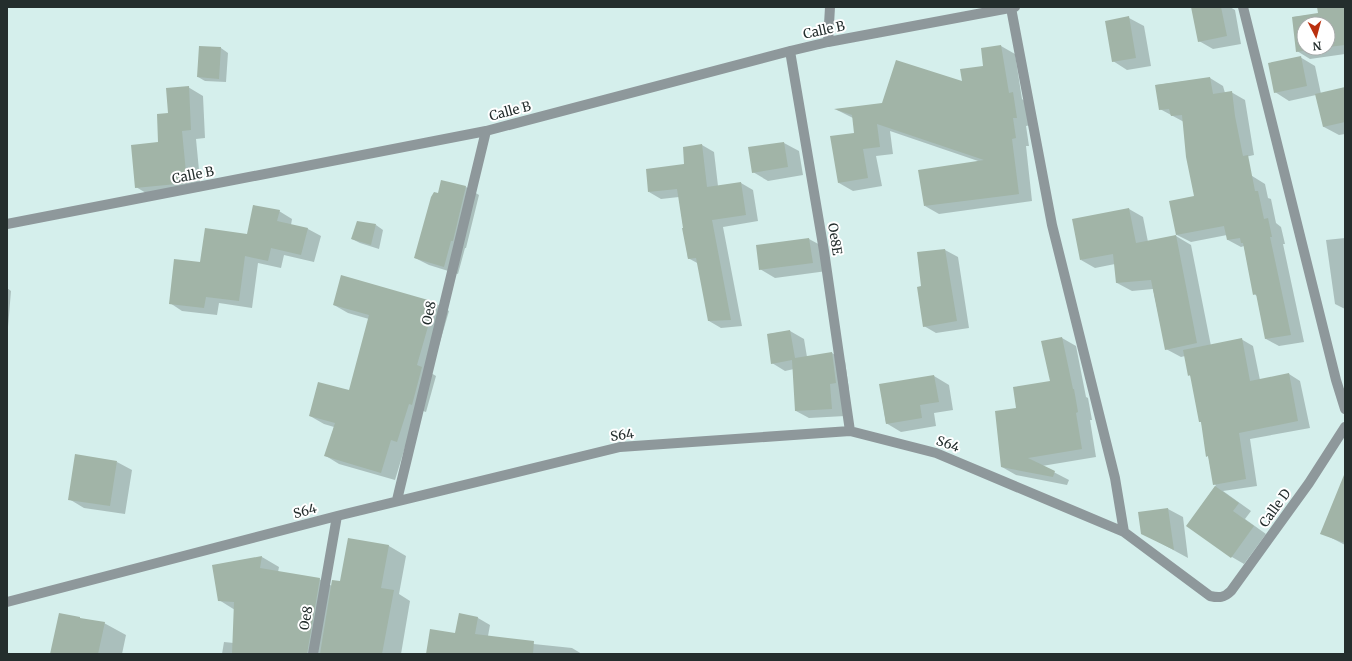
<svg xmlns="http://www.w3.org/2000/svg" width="1352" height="661" viewBox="0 0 1352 661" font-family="Merriweather,serif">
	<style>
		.shadow { fill: #0003; fill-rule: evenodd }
		.building { fill: #a1b4a7 }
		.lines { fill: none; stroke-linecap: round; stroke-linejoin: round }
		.minor { stroke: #8e989b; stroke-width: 10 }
		.labels { text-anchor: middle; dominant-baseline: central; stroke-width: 4; stroke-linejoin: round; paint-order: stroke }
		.street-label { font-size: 13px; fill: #242e2d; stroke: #fff }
	</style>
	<rect width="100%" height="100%" fill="#d5efec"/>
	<path class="shadow" d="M1192,7H1230L1235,10L1241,44L1213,49L1199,41Z
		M1318,7H1345V54L1310,59L1297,51L1293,17L1319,14ZM1304,24H1328V48H1304Z
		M1129,18L1144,26L1151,66L1127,70L1113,61Z
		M1001,46L1015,54L1022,99L1026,102L1031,125L1026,126L1029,146H1026L1032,201L939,214L925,206L981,162L890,131L893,154L876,156L882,186L853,191L839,183L855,134L853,118L837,110L883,104L963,82L985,67L982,49Z
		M221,48L228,53L226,82L205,81L198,77Z
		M1300,57L1315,66L1321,94L1345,88V134L1339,135L1324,127L1316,95L1289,101L1275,92Z
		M1210,78L1223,86L1225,93L1231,92L1245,100L1254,155L1228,161L1265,184L1268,198L1271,199L1276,223L1281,227L1285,244H1283L1304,342L1279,346L1266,339L1257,296L1254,294L1244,246L1241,247L1228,240L1227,235L1191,242L1177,235L1195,197L1184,122L1160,109L1156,85Z
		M188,87L203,96L205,138L196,139L201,191L151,196L136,187L159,143L169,114Z
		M784,143L799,151L803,175L768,181L753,172Z
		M702,145L714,152L718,186L741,183L753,190L758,221L723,227L742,326L721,328L709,321L699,264L688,258L679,197L661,199L649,192L685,165Z
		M466,187L479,195L466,248H465L458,274L429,265L415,258L438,194Z
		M1129,209L1143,217L1148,242L1176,236L1191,245L1211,346L1241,339L1253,346L1260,380L1289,374L1300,381L1310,428L1250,439L1257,486L1223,491L1251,511L1245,519L1266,534L1244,564L1232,557L1187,526L1216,485L1214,484L1192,377L1189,375L1185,356L1181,357L1166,349L1153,289L1132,291L1117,283L1115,264L1095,268L1081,260Z
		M279,211L292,219L291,225L308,229L321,236L314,262L284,255L281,268L258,263L252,308L219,303L217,315L182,311L170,303L200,264L248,235Z
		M376,225L383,230L379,249L360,243L352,239Z
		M1345,238V309L1335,304L1326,240Z
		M809,239L824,247L827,271L775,278L760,269L757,246Z
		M945,250L958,257L969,328L936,333L924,326L922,287Z
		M342,277L435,303L449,311L431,373L436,376L426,412L423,411L405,447L395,480L339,464L326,456L334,427L324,424L310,416L350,391L369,319L348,313L334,305Z
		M7,288L11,291L8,327L7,326Z
		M790,331L804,339L807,357L832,353L845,361L849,390L843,391L845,416L809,418L796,411L794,369L785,371L772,363L768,334Z
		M1062,338L1076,346L1086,397L1088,398L1092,420H1090L1096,457L1042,466L1069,480L1067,485L1016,475L1002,467L1018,409L1051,381Z
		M934,376L949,385L953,410L934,413L936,426L901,432L886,423L880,385Z
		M117,462L132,470L125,514L84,508L69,499Z
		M1168,509L1183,517L1188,558L1142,533Z
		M1345,510V545L1322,533Z
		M349,539L389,546L406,556L399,594L410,601L401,654H222L224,642L234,643L235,610L219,600L214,566L262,557L279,567L278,572L319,579L332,586L341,583Z
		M460,614L478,618L490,625L488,636L524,643L572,648L582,654H434L456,634Z
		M83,620L104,623L126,635L122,654H51Z"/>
	<path class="building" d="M1191,7H1221L1227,36L1198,42Z
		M1317,7H1345V45L1328,47V24H1304V48H1323L1296,52L1292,17L1318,13Z
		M1129,16L1136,58L1112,62L1105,21Z
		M1001,45L1009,93L1013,92L1017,118H1013L1016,138L1012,139L1019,194L924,206L918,170L984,160L877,124L880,147L863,149L868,178L838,183L830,136L854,133L852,115L834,109L882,103L896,60L962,81L960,69L983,66L981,48Z
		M199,46L221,47L219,79L197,77Z
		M1301,56L1307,86L1274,93L1268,63Z
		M1210,77L1213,94L1232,91L1235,116L1243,156L1248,155L1255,191H1258L1264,219L1268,218L1272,237H1270L1291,335L1265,339L1256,294L1253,295L1243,243H1241L1240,238L1227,240L1224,226L1176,235L1169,201L1194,196L1186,157L1182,115L1171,116L1169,109L1159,110L1155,85Z
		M189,86L191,130L182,131L187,183L135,188L131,145L158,142L157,114L168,113L166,88Z
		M1345,87V122L1323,127L1315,94Z
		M784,142L788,167L752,173L748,147Z
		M702,144L707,187L741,182L746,215L712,220L731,320L708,321L696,258L688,259L682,228H683L677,189L648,192L646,169L684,164L683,147Z
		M441,180L466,186L453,241H451L444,267L414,258L431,197L434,192L438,193Z
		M253,205L280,210L277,221L308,228L301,255L271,248L268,261L245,256L239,301L206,297L204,308L169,304L174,259L200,262L205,228L247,234Z
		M1129,208L1136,243L1176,235L1197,343L1165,350L1151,280L1116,283L1113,254L1080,260L1072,219Z
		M357,221L376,224L371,245L351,239Z
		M809,238L813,263L759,270L756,245Z
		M945,249L957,321L923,327L917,287L921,286L917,252Z
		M341,275L435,302L417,365L422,367L412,405L409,404L397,442L391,440L381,473L324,456L335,423L309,416L318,382L349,390L369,315L333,305Z
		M790,330L795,358L832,352L836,383L830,384L832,409L795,411L792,360L771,364L767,334Z
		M1062,337L1073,389H1074L1078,412L1076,413L1082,449L1028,458L1055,471L1053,477L1001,467L995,411L1016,408L1013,387L1050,381L1041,341Z
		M1242,338L1250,381L1289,373L1298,421L1239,433L1246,479L1213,485L1208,456L1206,457L1201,422H1199L1190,375L1188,376L1183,350Z
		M934,375L939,402L920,405L922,418L886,424L879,384Z
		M75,454L117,461L110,506L68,500Z
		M1344,475H1345V543L1320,534Z
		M1215,486L1239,503L1233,511L1254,526L1231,558L1186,526Z
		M1168,508L1174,550L1141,534L1138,512Z
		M348,538L389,545L381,588L394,590L382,654H320L332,580L340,581Z
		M262,556L260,568L320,578L307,654H232L234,602L218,601L212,565Z
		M59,613L80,617V618L105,622L98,654H50Z
		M459,613L478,617L475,634L534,641L533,654H426L430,629L455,633Z"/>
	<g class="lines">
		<path class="minor" d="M1243,7L1336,380L1345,409
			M1011,8L1052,225L1115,478L1124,532
			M828,42L830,7
			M790,51L824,251L850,431
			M7,224L486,131L790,51L828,42L1015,7
			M397,500L486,131
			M7,602L337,516L620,447L850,431L936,453L1124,532L1210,596C1219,598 1224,598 1231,591L1309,483L1345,427
			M313,654L337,516"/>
	</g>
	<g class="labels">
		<g class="street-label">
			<text transform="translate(824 30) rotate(-12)">Calle B</text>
			<text transform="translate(510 111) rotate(-15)">Calle B</text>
			<text transform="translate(193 175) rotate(-11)">Calle B</text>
			<text transform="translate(835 239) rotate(81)">Oe8E</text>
			<text transform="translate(429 313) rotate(-77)">Oe8</text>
			<text transform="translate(622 435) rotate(-8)">S64</text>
			<text transform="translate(948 444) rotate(20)">S64</text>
			<text transform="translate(1275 508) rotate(-54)">Calle D</text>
			<text transform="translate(305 511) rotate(-15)">S64</text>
			<text transform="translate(306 618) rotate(-80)">Oe8</text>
		</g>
	</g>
	<rect width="1352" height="661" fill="none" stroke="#242e2d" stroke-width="16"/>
	<g transform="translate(1316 36) rotate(174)"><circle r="19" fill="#ffffff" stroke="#a7abab"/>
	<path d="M0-3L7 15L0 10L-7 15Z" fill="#ba300f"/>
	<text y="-6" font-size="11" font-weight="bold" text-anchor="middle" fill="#242e2d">N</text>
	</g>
</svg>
